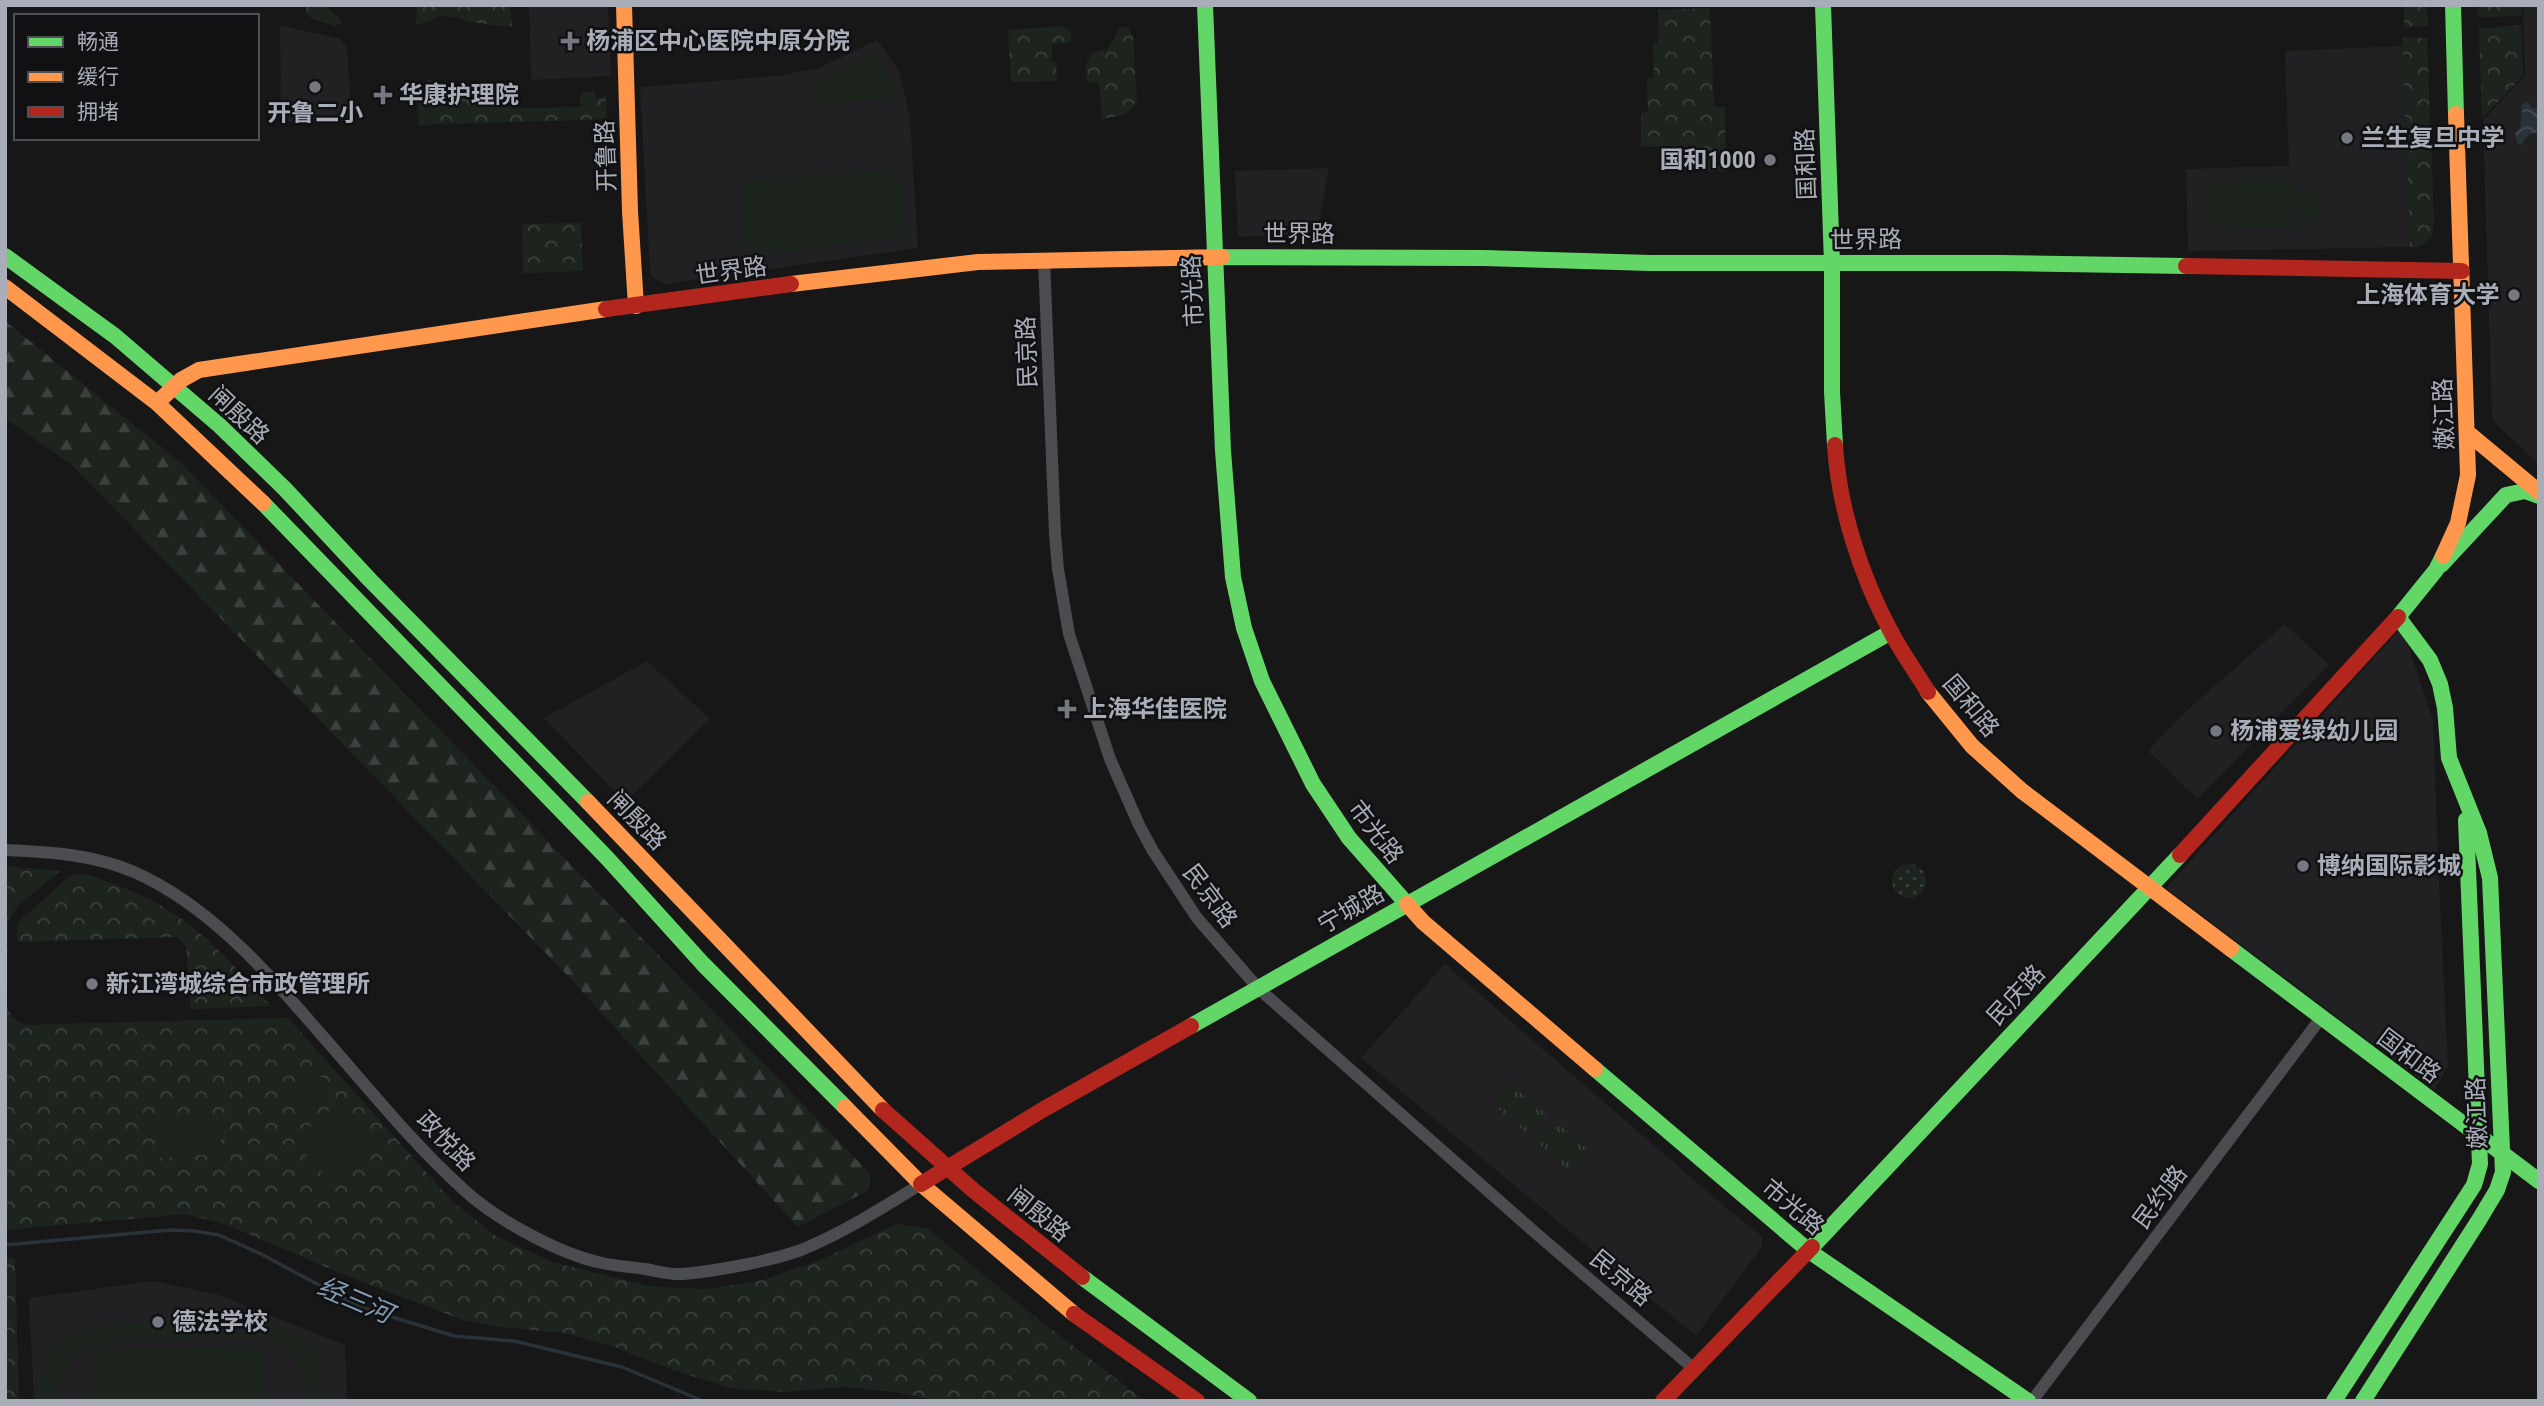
<svg xmlns="http://www.w3.org/2000/svg" width="2544" height="1406" viewBox="0 0 2544 1406" font-family="'Roboto Condensed','Noto Sans SC',sans-serif">
	<style>
		.built { fill: #212123 }
		.grass { fill: url(#grass-tufts) }
		.forest { fill: url(#forest-firs) }
		.park { fill: url(#park-crowns) }
		.garden { fill: url(#garden-dots) }
		.pitch { fill: #1d241e }
		.water { fill: url(#water-waves) }
		.lines { fill: none; stroke-linecap: round; stroke-linejoin: round }
		.stream { stroke: #2a3239; stroke-width: 3.5 }
		.street { stroke: #4b4c50; stroke-width: 12 }
		.fast { stroke: #63d668; stroke-width: 16 }
		.slow { stroke: #ff974d; stroke-width: 16 }
		.jam { stroke: #b3261e; stroke-width: 16 }
		.poi-dot { fill: #757880; stroke: #111113; stroke-width: 2.5 }
		.labels { text-anchor: middle; dominant-baseline: central; stroke-width: 5; stroke-linejoin: round; paint-order: stroke }
		.poi-label { font-size: 24px; font-weight: bold; fill: #a8adb8; stroke: #111113; text-anchor: start }
		.street-label { font-size: 24px; fill: #a8adb8; stroke: #111113 }
		.water-label { font-size: 26px; font-style: italic; fill: #7f9bb3; stroke: #111113 }
	</style>
	<defs>
		<pattern id="grass-tufts" width="24" height="20" patternUnits="userSpaceOnUse" patternTransform="scale(1.75)"><rect width="24" height="20" fill="#1d241e"/><path d="M3 7l-1-3M5 7V3M7 7l1-3M15 17l-1-3M17 17v-4M19 17l1-3" fill="none" stroke="#3b413d"/></pattern>
		<pattern id="forest-firs" width="22" height="20" patternUnits="userSpaceOnUse" patternTransform="scale(1.75)"><rect width="22" height="20" fill="#1d241e"/><path d="M5 1l3.5 6h-7zM16 11l3.5 6h-7z" fill="#3b413d"/></pattern>
		<pattern id="park-crowns" width="20" height="18" patternUnits="userSpaceOnUse" patternTransform="scale(1.75)"><rect width="20" height="18" fill="#1d241e"/><path d="M2 6a3 3 0 1 1 6 0M12 15a3 3 0 1 1 6 0" fill="none" stroke="#3b413d"/></pattern>
		<pattern id="garden-dots" width="8" height="8" patternUnits="userSpaceOnUse" patternTransform="scale(1.75)"><rect width="8" height="8" fill="#1d241e"/><path d="M2 2h.1M6 6h.1" fill="none" stroke="#3b413d" stroke-width="1.8" stroke-linecap="round"/></pattern>
		<pattern id="water-waves" width="16" height="10" patternUnits="userSpaceOnUse" patternTransform="scale(1.75)"><rect width="16" height="10" fill="#2a3239"/><path d="M0 5q4-4 8 0t8 0" fill="none" stroke="#464d54"/></pattern>
	</defs>
	<rect width="100%" height="100%" fill="#171717"/>
	<path class="built" d="M529,5H608L611,76L531,80Z
		M2523,5H2539V464L2492,420L2483,120L2525,76Z
		M280,26L339,38L347,48L352,121L281,122Z
		M877,40L899,71L910,118L918,248L665,284L652,277L650,272L640,87L777,76L819,68Z
		M2403,46L2410,247L2188,251L2186,169L2289,166L2285,51Z
		M1329,168L1317,233L1238,237L1235,171Z
		M2285,624L2329,665L2197,799L2148,751L2186,711Z
		M2402,627L2433,720L2439,883L2448,1067L2434,1090L2166,888Z
		M647,661L710,719L625,802L544,718Z
		M1445,964L1725,1207L1762,1236V1247L1696,1336L1361,1058Z
		M153,1281L216,1294L345,1345L347,1401H34L29,1298Z"/>
	<path class="grass" d="M308,5H325L340,19L341,23L336,26L312,19L306,12Z
		M1510,1084L1546,1114L1531,1133L1525,1132L1494,1105L1506,1086Z
		M1554,1120L1589,1151L1571,1168H1566L1536,1141V1138Z"/>
	<path class="forest" d="M5,321L181,463L862,1165L870,1175V1186L867,1191L798,1227L565,973L72,465L5,418Z"/>
	<path class="park" d="M417,5H510L512,27L469,22L458,17L439,16L422,24H416Z
		M2404,5H2427L2428,26L2404,27Z
		M2477,5H2521L2522,16L2478,17Z
		M1710,8L1714,106L1725,107L1726,171H1664L1663,147H1641V113L1648,112L1647,78H1654L1653,44H1659L1658,10Z
		M2521,25L2523,76L2482,118L2479,29Z
		M1063,26L1071,31V42L1052,44V62L1056,63L1057,81L1011,82L1008,30Z
		M1120,27H1127L1133,36L1137,102L1124,115L1102,119L1099,83L1087,82L1086,64L1092,53L1108,49Z
		M2402,37L2427,38L2434,222L2432,237L2420,247H2410Z
		M426,78L448,90L508,95V106L513,108L581,107L580,97L583,92L594,91L596,98L606,96L607,119L419,125L417,94L427,93Z
		M581,223L583,271L523,273L522,224Z
		M5,866L60,871L19,905L8,920L7,1006L12,1017L24,1025L288,1018L453,1202L496,1236L552,1262L653,1287L708,1289L763,1280L820,1260L896,1224L927,1228L1024,1308L1145,1401H938L896,1392L844,1387L785,1392L731,1388L673,1370L612,1346L564,1333L499,1327L462,1320L345,1275L227,1225L186,1214L5,1230Z
		M83,874C111,882 138,892 163,907C205,931 238,971 271,1006L191,1009L186,947L178,937L17,942V923L71,875Z
		M15,1258L19,1401H5V1259Z"/>
	<path class="garden" d="M1892 881a17 17 0 1 1 34 0a17 17 0 1 1-34 0Z"/>
	<path class="pitch" d="M875,54C888,65 892,83 895,99L818,105L819,79Z
		M891,169L893,179H902L907,237L748,255L747,247H744L741,181Z
		M2232,179H2299L2298,229L2233,228Z
		M2207,184L2230,185L2231,227L2208,225Z
		M2302,192H2325L2323,220L2302,219Z
		M316,1071L333,1089L306,1115L289,1097Z
		M340,1101L373,1140L328,1180L294,1141Z
		M219,1116L222,1153L161,1158L158,1121Z
		M250,1318C297,1325 328,1350 326,1401H309C307,1367 290,1344 257,1337L107,1342L82,1350L73,1357L59,1383L56,1401H38C43,1325 96,1324 157,1322C188,1320 219,1319 250,1318Z
		M262,1347L263,1401H92L91,1351Z"/>
	<path class="water" d="M2528,102L2532,108H2539V132L2529,134L2521,145L2517,143L2515,134L2521,125L2522,105Z"/>
	<g class="lines">
		<path class="stream" d="M5,1245L170,1230L194,1231L219,1235L261,1254L360,1307L454,1336L514,1341L622,1367L703,1401"/>
		<path class="street" d="M1044,259L1055,534L1058,569L1069,634L1110,759L1139,825L1153,851L1197,918L1259,989L1538,1235L1693,1368
			M5,850C49,852 92,854 134,872C209,905 266,971 319,1032C366,1085 411,1142 463,1189C495,1219 559,1254 602,1263C616,1266 631,1267 645,1269C657,1271 671,1275 683,1274C716,1271 771,1261 801,1250C843,1233 882,1208 921,1184
			M2032,1401L2321,1018"/>
		<path class="fast" d="M1205,5L1223,451L1233,577L1244,628L1262,681L1313,784L1349,838L1407,904
			M1823,5L1832,263V392L1835,445
			M2453,5L2456,114
			M5,256L115,336L220,426L285,489L370,580L588,802
			M1222,257L1484,258L1650,263H2001L2186,266
			M263,503L608,859L703,964L845,1107
			M2441,565L2506,495L2525,491L2539,496
			M2231,949L2539,1181
			M1191,1026L1891,632
			M1595,1069L1809,1251L2028,1401
			M1812,1247L2180,855
			M1082,1277L1249,1401
			M2334,1401L2474,1185L2480,1164L2466,820
			M2363,1401L2479,1220L2497,1190L2503,1172L2490,878L2479,833L2449,758L2445,708L2440,684L2430,660L2398,617L2436,570L2443,556"/>
		<path class="slow" d="M624,5L630,211L636,306
			M791,284L978,262L1222,257
			M5,287L157,403L263,503
			M157,403L181,380L199,370L606,309
			M2468,433L2539,492
			M2443,556L2458,523L2468,475L2456,114
			M1928,692L1972,746L2022,791L2231,949
			M588,802L883,1110
			M1407,904L1423,922L1595,1069
			M845,1107L921,1184L1074,1314"/>
		<path class="jam" d="M2186,266L2462,271
			M606,309L791,284
			M1835,445C1839,509 1861,576 1891,632C1902,653 1916,672 1928,692
			M2180,855L2398,617
			M883,1110L973,1190L1082,1277
			M921,1184L1044,1109L1191,1026
			M1074,1314L1197,1401
			M1663,1401L1812,1247"/>
	</g>
	<g class="poi-dot">
		<path d="M566.5 30.5h7v7h7v7h-7v7h-7v-7h-7v-7h7z"/>
		<circle cx="315" cy="87" r="7"/>
		<path d="M379.5 84.5h7v7h7v7h-7v7h-7v-7h-7v-7h7z"/>
		<circle cx="2347" cy="138" r="7"/>
		<circle cx="1770" cy="160" r="7"/>
		<circle cx="2514" cy="295" r="7"/>
		<path d="M1063.5 698.5h7v7h7v7h-7v7h-7v-7h-7v-7h7z"/>
		<circle cx="2216" cy="731" r="7"/>
		<circle cx="2303" cy="866" r="7"/>
		<circle cx="92" cy="984" r="7"/>
		<circle cx="158" cy="1322" r="7"/>
	</g>
	<g class="labels">
		<g class="poi-label">
			<text x="586" y="41">杨浦区中心医院中原分院</text>
			<text x="399" y="95">华康护理院</text>
			<text x="315" y="113" text-anchor="middle">开鲁二小</text>
			<text x="2361" y="138">兰生复旦中学</text>
			<text x="1756" y="160" text-anchor="end">国和1000</text>
			<text x="2500" y="295" text-anchor="end">上海体育大学</text>
			<text x="1083" y="709">上海华佳医院</text>
			<text x="2230" y="731">杨浦爱绿幼儿园</text>
			<text x="2317" y="866">博纳国际影城</text>
			<text x="106" y="984">新江湾城综合市政管理所</text>
			<text x="172" y="1322">德法学校</text>
		</g>
		<g class="street-label">
			<text transform="translate(606 156) rotate(-92)">开鲁路</text>
			<text transform="translate(1806 164) rotate(-92)">国和路</text>
			<text x="1299" y="234">世界路</text>
			<text transform="translate(1866 240) rotate(-1)">世界路</text>
			<text transform="translate(731 271) rotate(-8)">世界路</text>
			<text transform="translate(1193 291) rotate(-93)">市光路</text>
			<text transform="translate(1027 352) rotate(-92)">民京路</text>
			<text transform="translate(2444 414) rotate(-92)">嫩江路</text>
			<text transform="translate(239 415) rotate(43)">闸殷路</text>
			<text transform="translate(1971 706) rotate(50)">国和路</text>
			<text transform="translate(637 820) rotate(46)">闸殷路</text>
			<text transform="translate(1376 832) rotate(52)">市光路</text>
			<text transform="translate(1210 896) rotate(53)">民京路</text>
			<text transform="translate(1351 909) rotate(-30)">宁城路</text>
			<text transform="translate(2016 995) rotate(-47)">民庆路</text>
			<text transform="translate(2409 1056) rotate(37)">国和路</text>
			<text transform="translate(2477 1113) rotate(-92)">嫩江路</text>
			<text transform="translate(446 1141) rotate(46)">政悦路</text>
			<text transform="translate(2160 1197) rotate(-53)">民约路</text>
			<text transform="translate(1793 1207) rotate(40)">市光路</text>
			<text transform="translate(1039 1214) rotate(39)">闸殷路</text>
			<text transform="translate(1621 1278) rotate(40)">民京路</text>
		</g>
		<g class="water-label">
			<text transform="translate(355 1300) rotate(23)">经三河</text>
		</g>
	</g>
	<rect width="2544" height="1406" fill="none" stroke="#a8adb8" stroke-width="14"/>
	<rect x="14" y="14" width="245" height="126" fill="#111113" stroke="#4d4f55" stroke-width="2"/>
	<rect x="28" y="37" width="35" height="10" fill="#63d668" stroke="#4d4f55" stroke-width="2"/>
	<text x="77" y="49" font-size="21" fill="#a8adb8">畅通</text>
	<rect x="28" y="72" width="35" height="10" fill="#ff974d" stroke="#4d4f55" stroke-width="2"/>
	<text x="77" y="84" font-size="21" fill="#a8adb8">缓行</text>
	<rect x="28" y="107" width="35" height="10" fill="#b3261e" stroke="#4d4f55" stroke-width="2"/>
	<text x="77" y="119" font-size="21" fill="#a8adb8">拥堵</text>
</svg>
